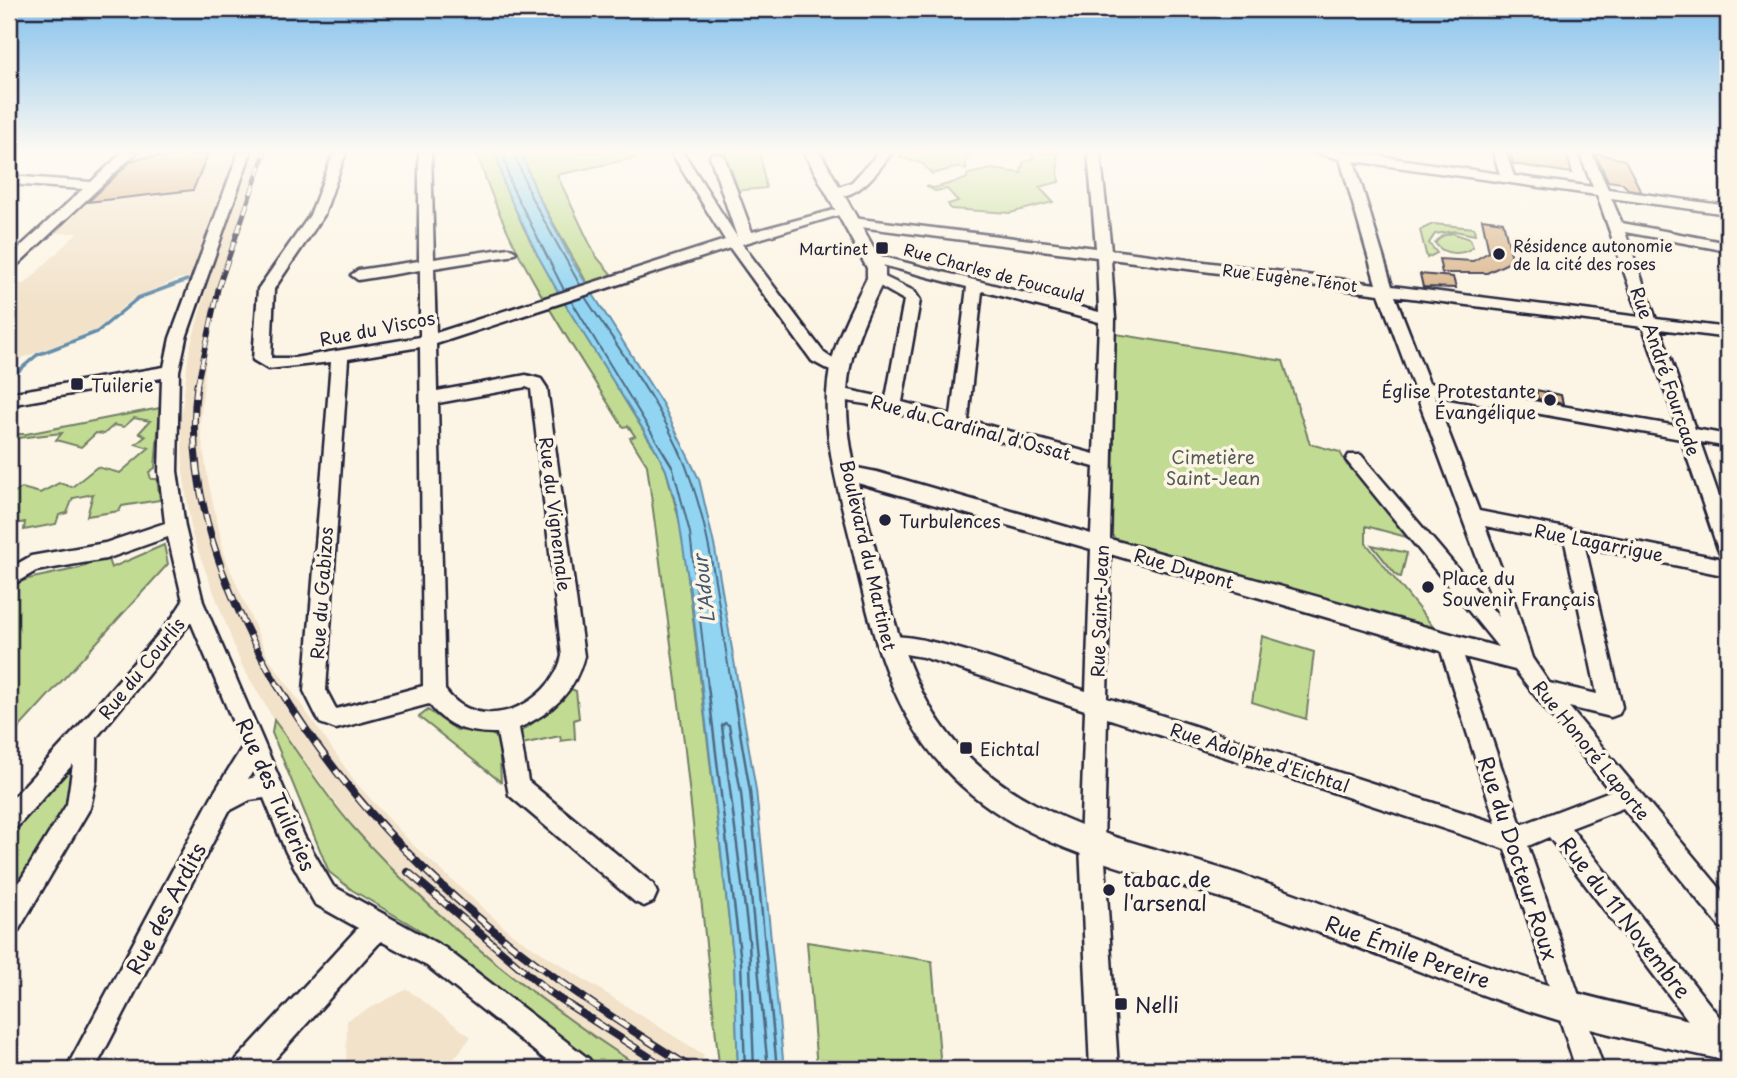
<svg xmlns="http://www.w3.org/2000/svg" width="1737" height="1078" viewBox="0 0 1737 1078" font-family="'Playpen Sans',sans-serif">
	<style>
		.built { fill: #f2e2ca }
		.green { fill: #c1db92; stroke: #727e66; stroke-width: 2 }
		.water { fill: #91d5f2; stroke: #658da9; stroke-width: 2 }
		.lines { fill: none; stroke-linecap: round; stroke-linejoin: round }
		.shore-far1 { stroke: #4e6a84; stroke-width: 2 }
		.shore { stroke: #4e6a84; stroke-width: 2.5 }
		.stream { stroke: #658da9; stroke-width: 3.5 }
		.building { fill: #d9b58b; stroke: #22223b; stroke-width: 2 }
		.minor-casing { stroke: #22223b; stroke-width: 5 }
		.major-casing { stroke: #22223b; stroke-width: 5 }
		.minor { fill: #fcf5e5; fill-rule: evenodd }
		.major { fill: #fcf5e5; fill-rule: evenodd }
		.rail-far2-casing { stroke: #22223b; stroke-width: 5 }
		.rail-far1-casing { stroke: #22223b; stroke-width: 7 }
		.rail-casing { stroke: #22223b; stroke-width: 8 }
		.rail-far2 { stroke: #fcf5e5; stroke-width: 3.5; stroke-dasharray: 10; stroke-linecap: butt }
		.rail-far1 { stroke: #fcf5e5; stroke-width: 4.5; stroke-dasharray: 13; stroke-linecap: butt }
		.rail { stroke: #fcf5e5; stroke-width: 5; stroke-dasharray: 17; stroke-linecap: butt }
		.poi-dot { fill: #22223b; stroke: #fcf5e5; stroke-width: 2.5 }
		.labels { text-anchor: middle; dominant-baseline: central; stroke-width: 7; stroke-linejoin: round; paint-order: stroke }
		.far-poi-label { font-size: 16px; fill: #22223b; stroke: #fcf5e5; text-anchor: start }
		.far-street-label { font-size: 16px; fill: #22223b; stroke: #fcf5e5 }
		.street-label { font-size: 18px; fill: #22223b; stroke: #fcf5e5 }
		.poi-label { font-size: 18px; fill: #22223b; stroke: #fcf5e5; text-anchor: start }
		.park-label { font-size: 18px; fill: #525a55; stroke: #fcf5e5 }
		.water-label { font-size: 19px; font-style: italic; fill: #435872; stroke: #fcf5e5 }
		.near-street-label { font-size: 21px; fill: #22223b; stroke: #fcf5e5 }
		.near-poi-label { font-size: 21px; fill: #22223b; stroke: #fcf5e5; text-anchor: start }
	</style>
	<rect width="100%" height="100%" fill="#fcf5e5"/>
	<filter id="ink" filterUnits="userSpaceOnUse"><feTurbulence type="fractalNoise" baseFrequency=".0143" numOctaves="2"/><feDisplacementMap in="SourceGraphic" scale="14" xChannelSelector="R" yChannelSelector="G"/><feConvolveMatrix kernelMatrix="1 2 1 2 8 2 1 2 1" color-interpolation-filters="sRGB"/></filter>
	<g filter="url(#ink)">
		<path class="built" d="M137,152H266L213,313L206,357L200,427L208,480L225,557L268,657L356,783L413,845L512,934L704,1055L697,1069H643L593,1037L497,965L424,900L352,825L274,720L241,664L192,535L183,472L181,419L189,351L211,273L178,279L134,298L96,330L9,363V283L25,284L77,233H50Z
			M407,989L471,1037L446,1069H346L347,1020Z"/>
		<path class="green" d="M477,152H496C512,217 547,274 583,330C608,370 630,411 656,450L666,470L683,534L734,963L738,1069H729L719,1064L684,741L647,465L630,438L635,436L628,426L623,427C571,343 504,247 477,152Z
			M521,152H638L639,157L557,175L595,255L612,275L587,283L537,194Z
			M719,152H760L766,188L733,191Z
			M904,152H975L966,157V170L959,167L932,174L923,164L900,157Z
			M1031,152L1057,154L1059,182L1039,187L1053,202L1010,213L951,209L948,204L958,201L947,189L935,191L926,186L934,188L966,179L968,174L991,169L1021,173L1023,163L1034,158Z
			M1433,224L1474,228L1475,235L1455,231L1435,234L1429,243L1437,253L1427,258L1420,230Z
			M1452,233L1470,239L1473,247C1462,256 1443,255 1435,243L1442,236Z
			M1116,334L1283,361L1310,444L1340,452L1347,465L1365,479L1410,538L1366,526V543L1438,633L1119,543L1112,535Z
			M160,408L155,468L149,472L151,479H157L160,500L122,506L119,511L87,516L93,494L73,498L67,513L59,515L56,524L24,530L25,522L9,525V495L22,488L40,493L59,483L72,487L97,467L120,473L149,448L136,444L146,436L139,433L150,421L134,418L124,427L114,425L104,434L96,433L81,447L56,440L62,433L9,439V434H26Z
			M164,545L168,564L9,739V586L28,579L80,568L107,556L111,568Z
			M1372,545L1407,553L1401,577L1397,576Z
			M1262,636L1314,652L1306,719L1252,702Z
			M571,689L576,691L579,718L574,720L575,739L561,741L560,736L517,745L516,734C540,723 555,695 571,689Z
			M428,710L457,730L489,733L499,738L501,782L419,717Z
			M274,720C300,755 324,794 353,827C437,922 537,1001 643,1069L602,1067L545,1028L418,929L352,890L329,872L272,733Z
			M77,762L66,814L9,909V829L66,764Z
			M807,942L932,961L941,1069H817Z"/>
		<path class="water" d="M496,152H521L537,194L572,261L663,405L699,479L715,549L756,790L784,1069H738L734,963L693,611L677,507L666,470L656,450L563,301L537,254L505,188Z"/>
		<g class="lines">
			<path class="shore-far1" d="M503,152L511,185L564,290
				M514,152L531,197L580,285
				M585,297C623,356 670,416 692,483C714,548 720,621 732,688
				M572,302L673,468L690,533L708,688"/>
			<path class="shore" d="M708,686L741,962L745,1069
				M732,686L750,791L777,1069
				M754,1069L749,940L722,726L725,723L729,725L741,793L768,1069"/>
			<path class="stream" d="M9,379L37,355L97,332L138,298L187,280"/>
		</g>
		<path class="building" d="M1510,152L1566,153L1572,173L1513,164Z
			M1595,153L1625,160L1641,191L1628,189L1622,183L1608,181Z
			M208,154L193,190L88,202L130,162L139,158Z
			M1482,219L1503,222L1511,254L1508,263L1487,273H1442L1439,259L1473,261L1489,252Z
			M1420,274L1453,277L1456,288L1423,287Z
			M1536,390L1561,395L1563,404L1538,399Z"/>
		<g class="lines">
			<defs>
				<path id="minor" d="M123,152H137L14,268L9,269V257L83,189L9,184V176L91,182Z
					M239,152H251L186,338L179,371L177,471L185,527L203,602L304,836L333,886L445,948L589,1059L593,1069H557L427,966L381,941L266,1069H233L237,1059L358,928L315,904L286,852L264,798L250,800L229,811L95,1069H66L212,796L243,746L191,622L97,737L96,780L90,808L18,931L9,935V899L67,804L73,764L17,827L9,830V802L78,727L170,621L183,601L168,537L106,559L36,571L17,582L9,577L10,568L31,556L105,543L165,523L159,471L162,378L9,405V393L164,367L170,338ZM253,771L255,777L248,779Z
					M334,152H346L324,215L274,289L271,358H294L420,337V270L358,280L351,275L358,270L419,261V152H431L434,259L509,248L516,252L509,256L434,268L436,333L725,240L671,152H683L737,237L710,156L712,153L724,156L752,232L845,207L852,211L742,244L824,353L848,369L846,373H834L812,361L730,248L436,344L437,391L526,375L541,379L547,388L584,656C575,692 552,713 519,728L528,781L653,884L657,893L653,902L644,906L635,902L509,795L497,733C469,733 447,728 429,704L336,729L320,723L304,691L331,362L268,369L253,360L258,289L310,215ZM420,347L423,686L336,709L326,690L348,359ZM526,387L531,389L562,656C550,706 480,737 445,690L438,403Z
					M879,152H892C879,170 858,201 831,196V190L852,182Z
					M1088,152H1100L1111,250L1376,284L1340,159L1313,152H1351L1500,174L1493,152H1505L1514,176L1593,187L1579,152H1591L1608,189L1728,206V214L1611,198L1622,223L1728,243V251L1625,232L1656,319L1728,328V338L1660,329L1695,429L1728,435V447L1700,442L1728,522V557L1721,554L1718,549L1681,439L1434,395L1479,511L1728,560V576L1585,547L1622,707L1619,714L1611,717L1569,707L1728,898V930L1719,926L1623,808L1571,828L1728,1028V1055L1723,1057L1713,1053L1549,837L1528,846L1604,1069H1576L1505,849L1107,718L1104,845L1118,1069H1090L1080,845L1085,710L923,657L881,650L878,644L881,638C914,626 1046,679 1086,691L1091,549L847,480L838,473L847,466L877,472L1091,534L1094,467L866,404L839,400L831,394L839,388L886,398L904,300L871,281V275L876,273L914,291L920,300L902,402L951,415L967,287L867,261V255L872,254L1099,312L1097,257L852,226L845,222L852,218L1096,248ZM1354,161L1597,195L1640,317L1392,286ZM1111,259L1379,294L1499,617L1361,455H1349L1346,460L1498,647L1110,539L1115,319ZM982,291L1099,322L1094,454L968,420ZM1395,296L1643,327L1677,426L1429,383ZM1485,526L1565,542L1597,694L1549,683L1532,658L1516,607ZM1110,554L1441,651L1496,823L1107,698ZM1464,657L1515,670L1610,791L1521,825Z"/>
				<path id="major" d="M804,152H820L885,268V278C872,304 859,330 852,358C837,417 858,483 873,541C893,616 908,694 964,752C1042,831 1153,844 1253,879C1349,912 1443,953 1541,983C1602,1002 1666,1014 1728,1029V1061C1664,1047 1598,1033 1535,1013C1440,982 1347,941 1252,908C1147,871 1023,855 944,768C886,705 870,623 851,542C837,485 817,419 832,360C839,331 854,304 867,278V268Z"/>
			</defs>
			<use href="#minor" class="minor-casing"/>
			<use href="#major" class="major-casing"/>
			<use href="#minor" class="minor"/>
			<use href="#major" class="major"/>
			<defs>
				<path id="rail-far2" d="M197,386L218,289L265,152"/>
				<path id="rail-far1" d="M197,385C183,488 226,600 279,688"/>
				<path id="rail" d="M278,686C383,860 524,964 693,1069
					M408,872L549,992L668,1069"/>
			</defs>
			<use href="#rail-far2" class="rail-far2-casing"/>
			<use href="#rail-far1" class="rail-far1-casing"/>
			<use href="#rail" class="rail-casing"/>
			<use href="#rail-far2" class="rail-far2"/>
			<use href="#rail-far1" class="rail-far1"/>
			<use href="#rail" class="rail"/>
		</g>
	</g>
	<linearGradient id="sky" x2="0" y2="1"><stop stop-color="#85c1ec"/><stop offset="0.5" stop-color="#fefaf3"/><stop offset="1" stop-color="#fefaf3" stop-opacity="0"/></linearGradient>
	<rect width="1737" height="303" fill="url(#sky)"/>
	<g class="poi-dot">
		<rect x="875" y="241" width="14" height="14" rx="3.5"/>
		<circle cx="1499" cy="254" r="7"/>
		<rect x="70" y="377" width="14" height="14" rx="3.5"/>
		<circle cx="1550" cy="400" r="7"/>
		<circle cx="885" cy="520" r="7"/>
		<circle cx="1428" cy="587" r="7"/>
		<rect x="959" y="741" width="14" height="14" rx="3.5"/>
		<circle cx="1109" cy="890" r="7"/>
		<rect x="1114" y="997" width="14" height="14" rx="3.5"/>
	</g>
	<g class="labels">
		<g class="far-poi-label">
			<text x="1513" y="245">Résidence autonomie<tspan x="1513" dy="18">de la cité des roses</tspan></text>
			<text x="868" y="248" text-anchor="end">Martinet</text>
		</g>
		<g class="far-street-label">
			<text transform="translate(994 272) rotate(15)">Rue Charles de Foucauld</text>
			<text transform="translate(1290 277) rotate(7)">Rue Eugène Ténot</text>
		</g>
		<g class="street-label">
			<text transform="translate(377 328) rotate(-11)">Rue du Viscos</text>
			<text transform="translate(1666 371) rotate(71)">Rue André Fourcade</text>
			<text transform="translate(971 427) rotate(15)">Rue du Cardinal d'Ossat</text>
			<text transform="translate(556 514) rotate(83)">Rue du Vignemale</text>
			<text transform="translate(1599 542) rotate(11)">Rue Lagarrigue</text>
			<text transform="translate(869 555) rotate(77)">Boulevard du Martinet</text>
			<text transform="translate(1184 568) rotate(16)">Rue Dupont</text>
			<text transform="translate(321 593) rotate(-86)">Rue du Gabizos</text>
			<text transform="translate(1099 611) rotate(-88)">Rue Saint-Jean</text>
			<text transform="translate(141 668) rotate(-51)">Rue du Courlis</text>
			<text transform="translate(1592 750) rotate(51)">Rue Honoré Laporte</text>
			<text transform="translate(1260 757) rotate(18)">Rue Adolphe d'Eichtal</text>
		</g>
		<g class="poi-label">
			<text x="91" y="384">Tuilerie</text>
			<text x="1536" y="390" text-anchor="end">Église Protestante<tspan x="1536" dy="21">Évangélique</tspan></text>
			<text x="899" y="520">Turbulences</text>
			<text x="1442" y="577">Place du<tspan x="1442" dy="21">Souvenir Français</tspan></text>
			<text x="980" y="748">Eichtal</text>
		</g>
		<g class="park-label">
			<text x="1213" y="456">Cimetière<tspan x="1213" dy="21">Saint-Jean</tspan></text>
		</g>
		<g class="water-label">
			<text transform="translate(703 589) rotate(-97)">L'Adour</text>
		</g>
		<g class="near-street-label">
			<text transform="translate(277 794) rotate(66)">Rue des Tuileries</text>
			<text transform="translate(1519 858) rotate(72)">Rue du Docteur Roux</text>
			<text transform="translate(165 908) rotate(-62)">Rue des Ardits</text>
			<text transform="translate(1626 917) rotate(52)">Rue du 11 Novembre</text>
			<text transform="translate(1408 951) rotate(20)">Rue Émile Pereire</text>
		</g>
		<g class="near-poi-label">
			<text x="1123" y="878">tabac de<tspan x="1123" dy="24">l'arsenal</tspan></text>
			<text x="1135" y="1004">Nelli</text>
		</g>
	</g>
	<rect width="1737" height="1078" fill="none" stroke="#fcf5e5" stroke-width="35"/>
	<rect x="18" y="18" width="1702" height="1043" fill="none" stroke="#22223b" stroke-width="2.5" filter="url(#ink)"/>
</svg>
